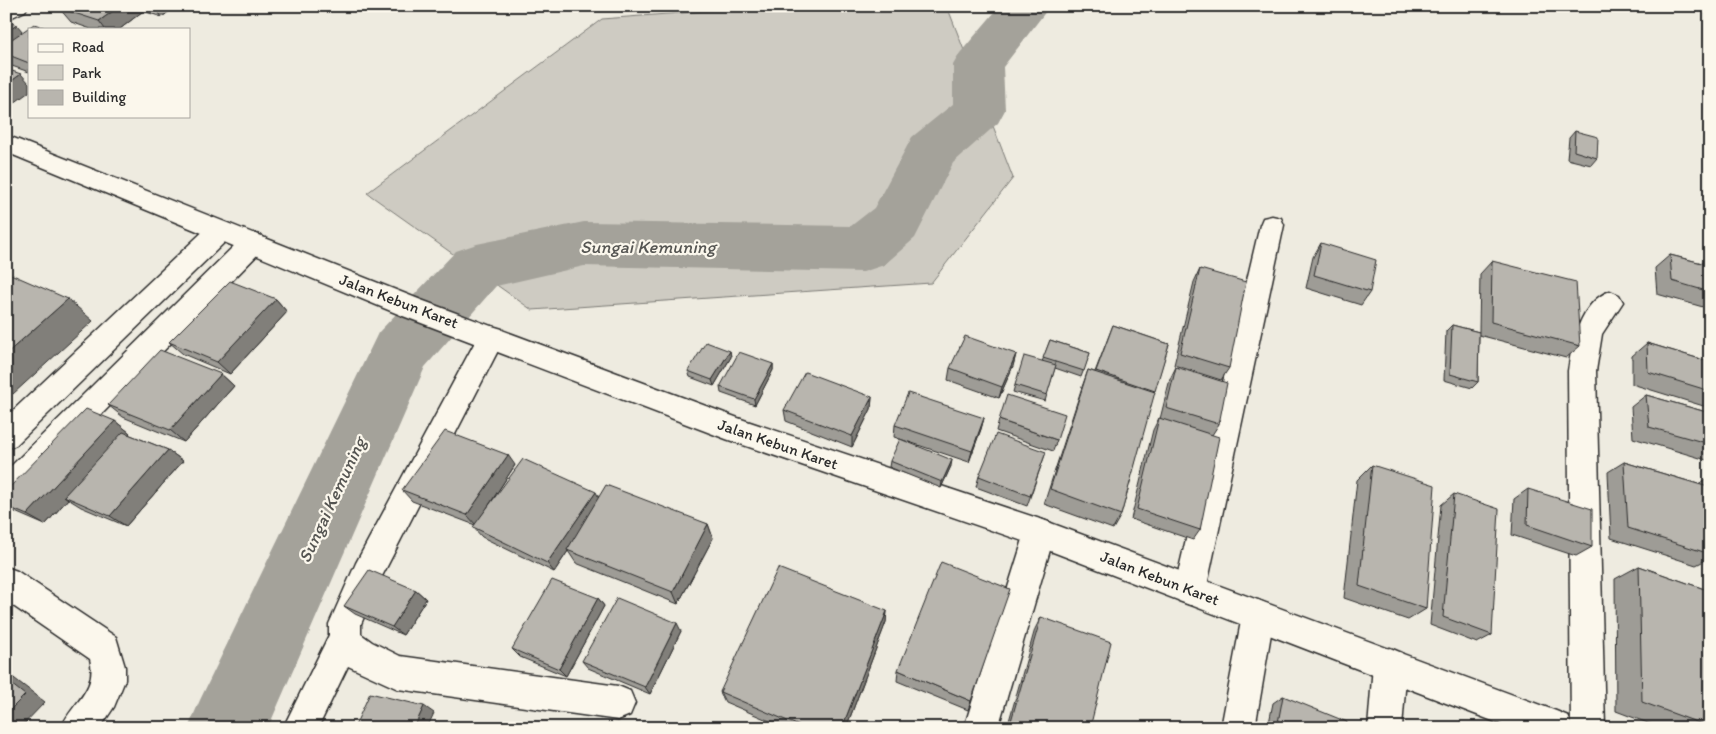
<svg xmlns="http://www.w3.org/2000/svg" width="1716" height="734" viewBox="0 0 1716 734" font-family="Itim,sans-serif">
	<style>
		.green { fill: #cecbc2; stroke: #7c7b76 }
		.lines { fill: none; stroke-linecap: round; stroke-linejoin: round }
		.river { fill: #a4a29a; fill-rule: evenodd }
		.minor-casing { stroke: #2b2b2b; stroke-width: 3 }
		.major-casing { stroke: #2b2b2b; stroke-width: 3 }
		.minor { fill: #fbf7ec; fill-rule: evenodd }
		.major { fill: #fbf7ec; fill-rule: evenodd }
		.wall { fill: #9e9c96; stroke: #2b2b2b }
		.shaded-wall { fill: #817f7a; stroke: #2b2b2b }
		.building { fill: #b8b5ae; stroke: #2b2b2b }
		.labels { text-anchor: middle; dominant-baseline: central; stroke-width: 4.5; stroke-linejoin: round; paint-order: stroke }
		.street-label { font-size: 16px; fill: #2b2b2b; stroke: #fbf7ec }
		.water-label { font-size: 18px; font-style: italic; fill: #555552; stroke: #fbf7ec }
	</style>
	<rect width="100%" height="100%" fill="#eeebe0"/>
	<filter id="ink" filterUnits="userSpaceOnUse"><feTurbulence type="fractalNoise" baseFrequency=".02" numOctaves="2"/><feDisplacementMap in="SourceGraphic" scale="10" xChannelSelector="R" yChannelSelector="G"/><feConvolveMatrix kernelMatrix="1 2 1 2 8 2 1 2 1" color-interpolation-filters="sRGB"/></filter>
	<g filter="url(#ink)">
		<path class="green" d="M772,6H947L1013,178L931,283L532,310L367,193L602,19Z"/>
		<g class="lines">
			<path class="river" d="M1000,6H1050L1003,67L1005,110L998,123L953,163L915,238L884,265L863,272L584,266L496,286L425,367L268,728H188L200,700L378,333L456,251L477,244L584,222L851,226L874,208L912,137L953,104V65L960,53Z"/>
			<defs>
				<path id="minor" d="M6,6H28L25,11L6,20Z
					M1272,216L1281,218L1284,225L1206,590L1201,601L1190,605L1179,601L1174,590L1260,225L1263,218Z
					M220,222L229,224L232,231L229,238L16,445L6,449V417L211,224Z
					M253,233L262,236L266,243L262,250L17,501L6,504V471L244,236Z
					M1610,291L1619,295L1623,302L1602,334L1596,371L1605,728H1571L1568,371C1572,343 1580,302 1610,291Z
					M492,326L502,329L505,337L378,584L361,624V634L372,642L400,656L618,686L630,691L635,703L630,715L618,720L398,689L348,666L318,728H283L329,635V624L356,563L482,329Z
					M1040,519L1051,523L1055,533L998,728H964L1025,533L1029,523Z
					M6,567L17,571L116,637L125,667V680L114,707L100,728H61C72,702 98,691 90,659L6,601Z
					M1258,600L1269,605L1274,616L1255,728H1221L1242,616L1247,605Z
					M1390,648L1402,653L1407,665L1402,728H1368L1373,665L1378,653Z"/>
				<path id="major" d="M6,135L421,300L738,418L1040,519L1556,711L1568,716L1573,728H1511L1040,547L726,439L403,316L6,152Z"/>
			</defs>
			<use href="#minor" class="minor-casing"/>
			<use href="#major" class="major-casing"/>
			<use href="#minor" class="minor"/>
			<use href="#major" class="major"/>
		</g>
		<path class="wall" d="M61,6H176L162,17L143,11L120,29H91L71,22L59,8Z
			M6,21L23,32L29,29V72L9,65L6,62Z
			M1575,131L1597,158L1591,165L1567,159L1569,138Z
			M1321,243L1370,292L1361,305L1306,288L1313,257Z
			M1670,255L1710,265V309L1657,294L1655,268Z
			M1492,261L1580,346L1566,358L1479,335L1478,382L1472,388L1444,380L1446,331L1452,325L1479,332L1480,274Z
			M1200,269L1229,368L1221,380L1174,365L1194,282Z
			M276,299L287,312L230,374L183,354L169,342Z
			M1113,325L1169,344L1154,392L1121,515L1113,529L1044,504L1082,387L1088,370L1095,372Z
			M1050,340L1090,353L1081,377L1055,368L1045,401L1013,392L1015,385L1042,362Z
			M1647,343L1710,362V408L1632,384V356Z
			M730,351L731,357L714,386L690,377L688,371Z
			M1016,354L1013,366L999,398L948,380L950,368Z
			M773,364V370L755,405L721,393L720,387Z
			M1176,367L1219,424L1212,435L1200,530L1193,540L1131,519L1153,430L1159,418L1160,419L1170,379Z
			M221,374L234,386L184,442L123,417L108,405Z
			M1646,395L1710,413V461L1633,438L1631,407Z
			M872,397L871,409L852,447L786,421L784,410Z
			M984,418L981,429L969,462L894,437L895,425Z
			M999,420L1057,440L1053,451L996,431Z
			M115,421L130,433L128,434L168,450L183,461L126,526L81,507L68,499L45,525L15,512L6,507V491Z
			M1046,452L1027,506L976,487L979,476Z
			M890,461L951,466L941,488L889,467Z
			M1624,462L1698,484L1710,477V565L1706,564V560L1696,565L1611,538L1608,472Z
			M515,465L487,508L599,497L708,524L713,538L678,604L576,563L568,551L554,572L482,537L473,527L475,525L412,501L402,490Z
			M1372,465L1426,609L1408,620L1344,598L1357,480Z
			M1528,489L1592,547L1576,556L1512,535L1514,499Z
			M1454,494L1492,635L1477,643L1430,625L1441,505Z
			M1639,566L1710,591V728H1661L1616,711L1615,579Z
			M416,590L426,599L403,635L355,614L344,606Z
			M598,598L604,606L566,676L520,657L512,649Z
			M887,611L886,622L846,728H786L725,702L720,692Z
			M1041,617L1090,728H1007L1035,629Z
			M681,631L650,694L588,668L582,661Z
			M898,670L971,701L968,710L897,681Z
			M1283,696L1346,728H1268L1273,703Z"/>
		<path class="shaded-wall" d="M120,6H139L143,11L120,29H105L99,21Z
			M154,6H176L162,17Z
			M17,25L29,39L6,54V32Z
			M21,74L29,83V92L6,109V85Z
			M68,299L93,321L13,394L6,389V354Z
			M276,299L287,312L230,374L217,362Z
			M730,351L731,357L714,386L712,380Z
			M1016,354L1013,366L999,398L1002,387Z
			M773,364V370L755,405L754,399Z
			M221,374L234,386L184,442L170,430Z
			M872,397L871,409L852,447V436Z
			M984,418L981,429L969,462L972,451Z
			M115,421L130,433L69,498L64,496L68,499L45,525L27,515Z
			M168,450L183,461L126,526L110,516Z
			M508,455L515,465L476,525L467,515Z
			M952,460L951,466L941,488L942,482Z
			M596,492L601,502L567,550L568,551L554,572L547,563Z
			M708,524L713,538L678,604L673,592Z
			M416,590L426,599L403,635L392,627Z
			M598,598L604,606L566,676L559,669Z
			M887,611L886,622L846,728H842Z
			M677,623L681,631L650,694L645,687Z
			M6,672L45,702L20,728H6Z
			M424,706L434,713L427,728H414Z"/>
		<path class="building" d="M61,6H120L99,21L59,8Z
			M6,21L17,25L6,32Z
			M34,24L49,29H29V63L6,54V43Z
			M6,69L21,74L6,85Z
			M1575,131L1598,137L1597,158L1574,151Z
			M1321,243L1376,260L1370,292L1314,275Z
			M1670,255L1710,265V292L1672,281Z
			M1492,261L1576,282L1580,346L1491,322Z
			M1200,269L1246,282L1229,368L1180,353Z
			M6,272L68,299L6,354Z
			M230,281L276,299L217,362L169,342Z
			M1113,325L1169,344L1155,391L1096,371Z
			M1452,325L1479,332L1478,382L1450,374Z
			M965,336L1016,354L1002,387L950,368Z
			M1050,340L1090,353L1084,371L1043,358Z
			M706,342L730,351L712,380L688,371Z
			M1647,343L1710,362V391L1648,372Z
			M160,350L221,374L170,430L108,405Z
			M739,352L773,364L754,399L720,387Z
			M1024,356L1056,365L1047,395L1015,385Z
			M1176,367L1227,383L1219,424L1166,408Z
			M1088,370L1155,392L1121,515L1050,489Z
			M805,372L872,397L852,436L784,410Z
			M908,393L984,418L972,451L895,425Z
			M1007,395L1065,414L1057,440L999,420Z
			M1646,395L1710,413V444L1649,427Z
			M86,409L115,421L27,515L6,506V491Z
			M1159,418L1219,437L1200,530L1137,509Z
			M445,431L508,455L467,515L402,490Z
			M123,432L168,450L110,516L64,496Z
			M996,434L1046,452L1030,496L979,476Z
			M900,439L952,460L942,482L890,461Z
			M523,459L596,492L547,563L473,527Z
			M1624,462L1708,487L1710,507V554L1628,528Z
			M1372,465L1435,485L1426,609L1359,586Z
			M606,485L708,524L673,592L567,550Z
			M1528,489L1592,509V547L1527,525Z
			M1454,494L1499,509L1492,635L1443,617Z
			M941,562L1010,589L971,701L898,670Z
			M1639,566L1710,591V727L1642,702Z
			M778,568L887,611L842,728H804L720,692Z
			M369,570L416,590L392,627L344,606Z
			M552,580L598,598L559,669L512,649Z
			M617,598L677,623L645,687L582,661Z
			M1041,617L1111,642L1090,728H1009Z
			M6,680L25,695L6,714Z
			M370,693L424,706L414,728H354Z
			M1283,696L1347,722L1346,728H1277Z"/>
	</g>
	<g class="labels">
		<g class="street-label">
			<text transform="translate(399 301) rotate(21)">Jalan Kebun Karet</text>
			<text transform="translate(778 444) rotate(19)">Jalan Kebun Karet</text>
			<text transform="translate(1160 578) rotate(21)">Jalan Kebun Karet</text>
		</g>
		<g class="water-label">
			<text x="648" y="247">Sungai Kemuning</text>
			<text transform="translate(332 500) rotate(-65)">Sungai Kemuning</text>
		</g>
	</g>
	<rect width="1716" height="734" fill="none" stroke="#fbf7ec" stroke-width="25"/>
	<rect x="12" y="12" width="1691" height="709" fill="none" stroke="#2b2b2b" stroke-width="2" filter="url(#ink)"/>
	<rect x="28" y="28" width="162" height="90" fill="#fbf7ec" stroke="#a8a59f"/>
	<rect x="38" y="44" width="25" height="8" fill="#fbf7ec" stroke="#a8a59f"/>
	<text x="72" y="52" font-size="15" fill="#2b2b2b">Road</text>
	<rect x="38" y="65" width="25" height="15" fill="#cecbc2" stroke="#a8a59f"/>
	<text x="72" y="78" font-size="15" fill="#2b2b2b">Park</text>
	<rect x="38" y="90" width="25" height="15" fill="#b8b5ae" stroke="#a8a59f"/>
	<text x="72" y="102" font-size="15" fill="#2b2b2b">Building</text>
</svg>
